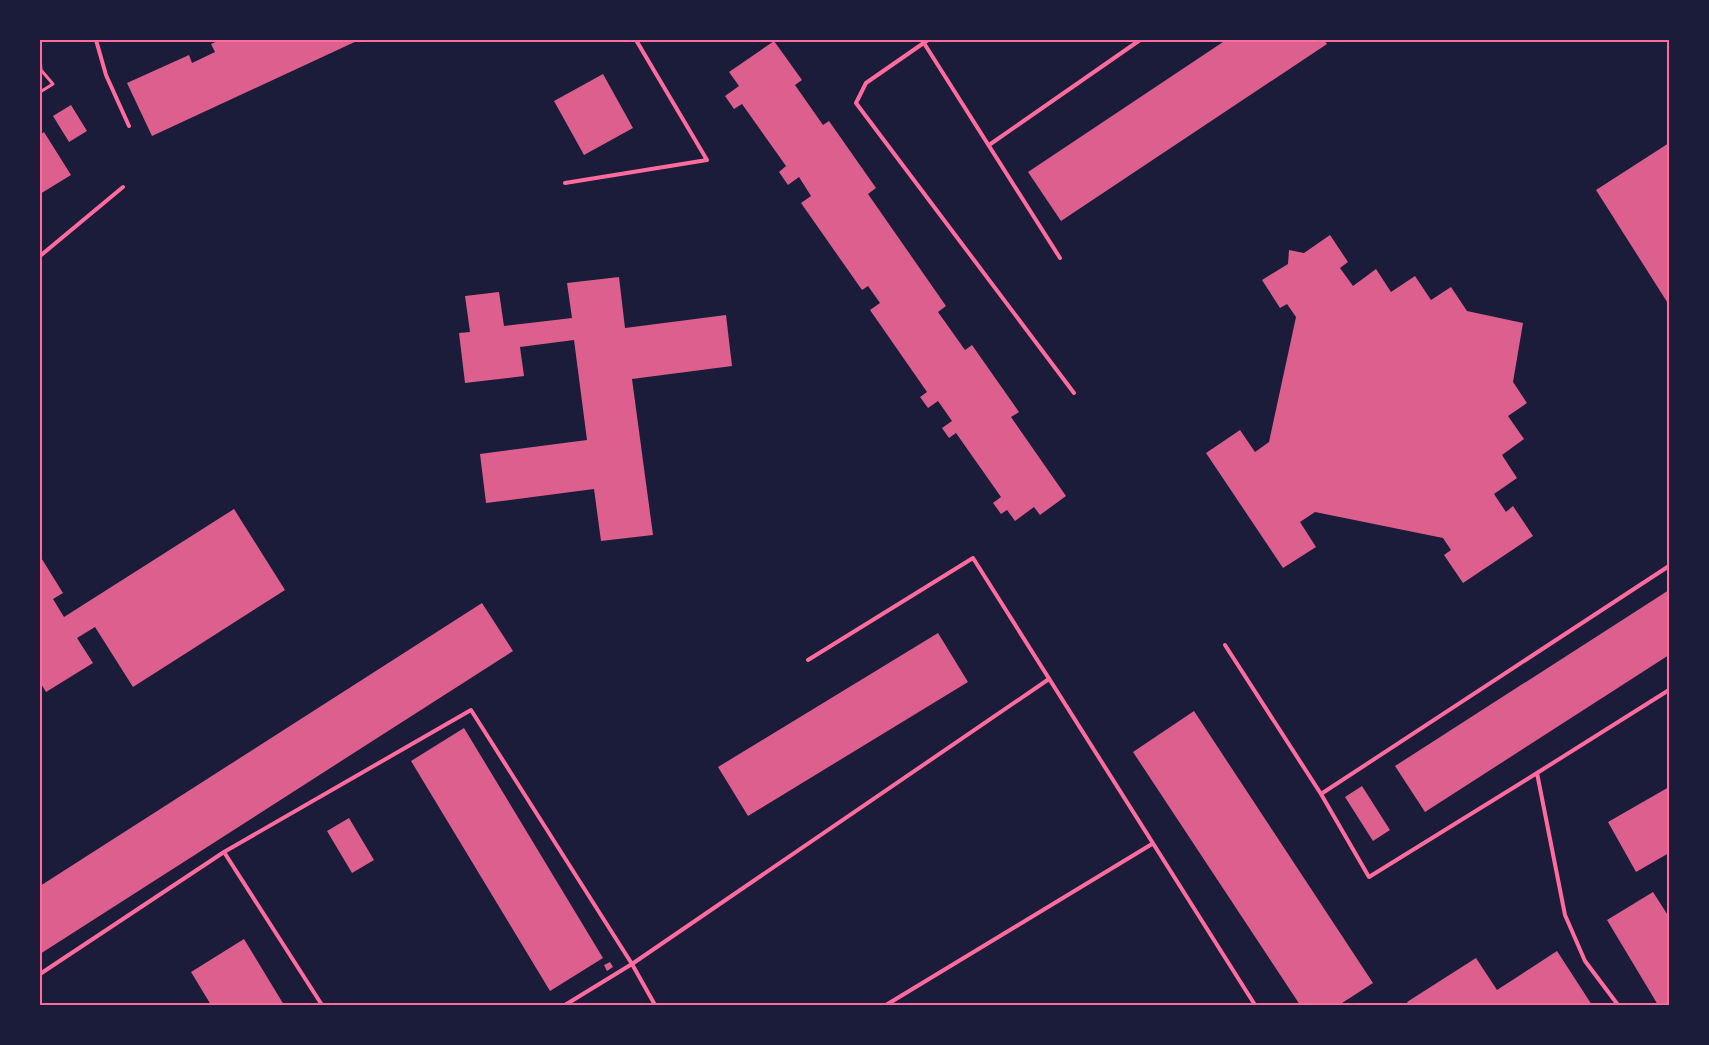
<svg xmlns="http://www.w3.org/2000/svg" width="1709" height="1045" viewBox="0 0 1709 1045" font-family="'IBM Plex Sans',sans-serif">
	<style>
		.building { fill: #dd5f8e }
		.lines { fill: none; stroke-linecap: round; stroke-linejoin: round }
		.path { stroke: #ff6b9d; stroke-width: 3 }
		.service { stroke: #ff6b9d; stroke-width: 4 }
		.neatline { fill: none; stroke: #ff6b9d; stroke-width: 2 }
	</style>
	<rect width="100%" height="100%" fill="#1b1b3a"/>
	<path class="building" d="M220,40H359L152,136L127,83L189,55L192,63L215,52L211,44Z
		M1226,40H1324L1327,44L1061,221L1028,172Z
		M774,41L802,80L795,85L823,125L829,121L876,188L868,194L946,306L938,312L965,350L972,345L1019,412L1011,417L1066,496L1040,515L1034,507L1015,521L1007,510L1001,514L993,503L1001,497L956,433L949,438L942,428L952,421L938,401L928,408L920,397L927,392L870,310L880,303L868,286L862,290L801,203L811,196L799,177L788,185L779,172L786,166L742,104L734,109L725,96L739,86L729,72Z
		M603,74L633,128L584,155L554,101Z
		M71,105L87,131L69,142L53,116Z
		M44,132L71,175L40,194V135Z
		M1669,143V305L1596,190Z
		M1330,235L1348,262L1340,268L1353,286L1376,269L1391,292L1415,276L1431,300L1451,287L1467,311L1523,323L1513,382L1527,403L1508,416L1524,439L1502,455L1517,478L1494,494L1506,512L1513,506L1533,536L1463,583L1444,555L1451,550L1443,538L1315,512L1300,522L1316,547L1283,568L1206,453L1240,430L1255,452L1269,442L1296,317L1287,304L1280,308L1262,280L1288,264L1289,250L1304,253Z
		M619,277L625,328L726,315L732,366L632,379L653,535L601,541L594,489L486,503L480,454L587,440L574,340L520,347L524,376L465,383L459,333L470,332L465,296L499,292L504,326L572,318L567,283Z
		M234,509L285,590L133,687L95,627L77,638L93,663L46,692L40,682V556L63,593L53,599L64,617Z
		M1669,590V655L1425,812L1395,766Z
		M482,603L513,651L40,954V886Z
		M938,633L968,682L748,816L718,767Z
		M1194,711L1373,983L1339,1005H1300L1133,752Z
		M464,728L603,958L550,991L411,761Z
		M1362,786L1390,830L1373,841L1345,797Z
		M1669,787V853L1636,872L1608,822Z
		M349,818L374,860L352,873L327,831Z
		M1653,892L1669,917V1005H1658L1607,920Z
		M244,939L284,1005H211L191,972Z
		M1557,951L1592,1005H1409L1407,1002L1476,958L1497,990Z
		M610,962L613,967L607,971L604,965Z"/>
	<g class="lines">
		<path class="path" d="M40,56L41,70L53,84L40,92"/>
		<path class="service" d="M96,40L106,75L129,126
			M922,40L1060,258
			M928,40L866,83L856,103L1074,393
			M989,145L1140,40
			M565,183L707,160L636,40
			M40,256L123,187
			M1225,645L1321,794L1369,877L1537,773L1565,915L1585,961L1618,1005
			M808,660L973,558L1255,1005
			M1537,773L1669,690
			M1321,794L1669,566
			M224,852L322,1005
			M40,974L224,852L471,710L632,964L655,1005
			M565,1005L632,964L1049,679
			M886,1005L1152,844"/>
	</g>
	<rect width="1709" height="1045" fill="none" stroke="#1b1b3a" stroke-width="82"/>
	<rect x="41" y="41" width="1627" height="963" class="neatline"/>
</svg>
